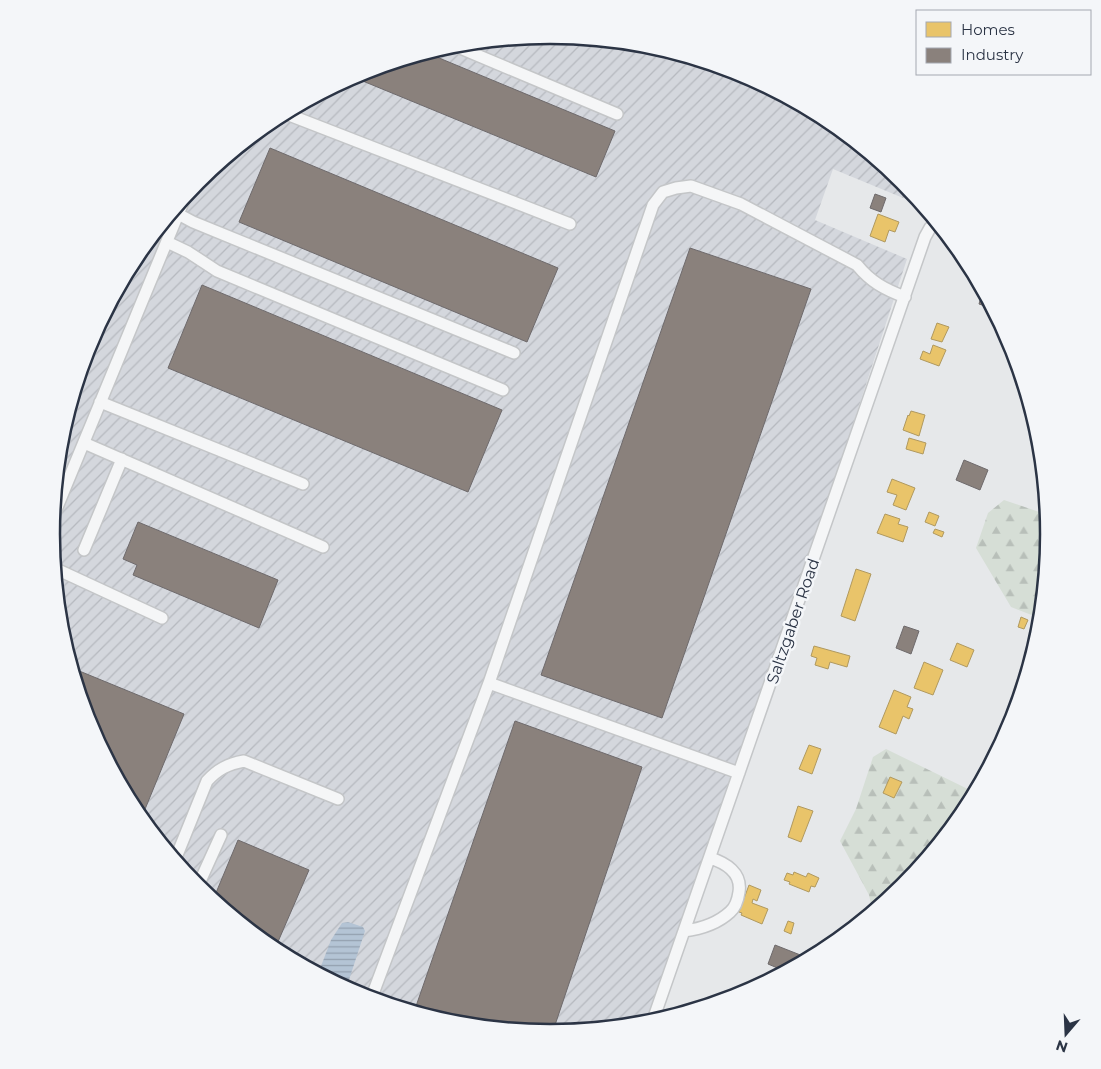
<svg xmlns="http://www.w3.org/2000/svg" width="1101" height="1069" viewBox="0 0 1101 1069" font-family="Montserrat,sans-serif">
	<style>
		.industrial { fill: url(#industrial-furrows) }
		.forest { fill: url(#forest-firs) }
		.water { fill: url(#water-rules) }
		.homes { fill: #e9c46a; stroke: #b0995f }
		.industry { fill: #8a817c; stroke: #6e6a6c }
		.lines { fill: none; stroke-linecap: round; stroke-linejoin: round }
		.minor-casing { stroke: #c4c6c8; stroke-width: 14 }
		.minor { stroke: #f5f6f7; stroke-width: 11 }
		.labels { text-anchor: middle; dominant-baseline: central; stroke-width: 5; stroke-linejoin: round; paint-order: stroke }
		.street-label { font-size: 16px; fill: #2b3445; stroke: #f4f6f9 }
		.rim { fill: none; stroke: #2b3445; stroke-width: 2.5 }
	</style>
	<defs>
		<pattern id="industrial-furrows" width="10" height="10" patternUnits="userSpaceOnUse" patternTransform="scale(1.25)"><rect width="10" height="10" fill="#d4d7dd"/><path d="M-1 1l2-2M0 10L10 0M9 11l2-2" fill="none" stroke="#b6b9bf"/></pattern>
		<pattern id="forest-firs" width="22" height="20" patternUnits="userSpaceOnUse" patternTransform="scale(1.25)"><rect width="22" height="20" fill="#d6ded6"/><path d="M5 1l3.5 6h-7zM16 11l3.5 6h-7z" fill="#b8bfb9"/></pattern>
		<pattern id="water-rules" width="6" height="5" patternUnits="userSpaceOnUse" patternTransform="scale(1.25)"><rect width="6" height="5" fill="#b4c4d5"/><path d="M0 2.5h6" fill="none" stroke="#93a0af"/></pattern>
	</defs>
	<rect width="100%" height="100%" fill="#e6e8ea"/>
	<path class="industrial" d="M551,35L648,45L742,73L828,119L904,182L925,207L833,169L815,220L907,259L739,773L648,1024L550,1034L453,1024L359,996L273,950L197,887L135,812L89,725L61,632L51,534L61,437L89,343L135,257L198,181L273,119L360,73L453,45Z"/>
	<path class="forest" d="M1004,500L1048,515L1050,535L1042,619L1011,607L976,548L988,513Z
		M886,749L976,793L966,812L903,888L873,913L869,895L840,841L856,809L873,757Z"/>
	<path class="water" d="M348,922L363,927L365,931L346,989L318,974L331,940L342,923Z"/>
	<path class="homes" d="M878,214L899,222L895,232L889,230L885,242L870,236Z
		M937,323L949,327L942,342L931,339Z
		M933,345L946,350L939,366L920,359L923,351L930,354Z
		M911,411L925,415L919,436L903,430L908,415L909,416Z
		M909,438L926,443L923,454L906,449Z
		M892,479L915,488L906,510L893,505L897,495L887,492Z
		M929,512L939,516L935,526L925,522Z
		M885,514L900,519L898,524L908,527L903,542L877,533Z
		M935,529L944,532L942,537L933,533Z
		M856,569L871,574L855,621L841,616Z
		M1021,617L1028,620L1024,629L1018,627Z
		M957,643L974,650L967,667L950,660Z
		M814,646L850,656L847,667L830,662L828,669L815,665L817,658L811,656Z
		M924,662L943,670L933,695L914,688Z
		M894,690L911,697L907,707L913,709L909,719L903,716L896,734L879,727Z
		M809,745L821,749L812,774L799,769Z
		M890,777L902,782L894,798L883,793Z
		M798,806L813,811L801,842L788,837Z
		M794,872L806,877L808,873L819,878L815,887L811,886L809,892L789,884L790,882L784,880L787,873L793,875Z
		M749,885L761,890L757,901L753,899L752,903L768,909L762,924L741,915L742,913L739,912Z
		M788,921L794,923L791,934L784,931Z"/>
	<path class="industry" d="M427,53L615,131L596,177L353,77L360,73Z
		M270,148L558,268L527,342L239,222Z
		M875,194L886,198L881,212L870,208Z
		M690,248L811,289L662,718L541,675Z
		M202,285L502,410L468,492L168,368Z
		M983,290L994,309L979,304Z
		M964,460L988,470L980,490L956,480Z
		M138,522L278,580L259,628L133,575L137,565L123,559Z
		M904,626L919,631L911,654L896,648Z
		M72,668L184,714L141,819L135,812L89,725Z
		M515,721L642,767L552,1034L453,1024L414,1012Z
		M238,840L309,870L274,951L213,900Z
		M775,945L808,958L807,961L787,972L768,964Z"/>
	<g class="lines">
		<defs>
			<path id="minor" d="M453,45L617,114
				M284,113L570,224
				M178,214L193,222L514,353
				M167,242L188,252L217,271L503,390
				M100,402L303,484
				M84,443L323,547
				M53,517L186,195
				M84,550L122,459
				M54,568L162,618
				M739,773L489,683L653,205L663,192L676,188L691,186L741,204L857,265C871,282 884,289 905,297
				M175,860L207,781C218,769 228,764 244,761L338,799
				M197,888L221,835
				M684,931C700,929 717,924 730,912C736,907 738,899 739,892C742,873 726,863 710,858
				M371,999L489,683
				M652,1023L925,237L930,228L938,223"/>
		</defs>
		<use href="#minor" class="minor-casing"/>
		<use href="#minor" class="minor"/>
	</g>
	<g class="labels">
		<g class="street-label">
			<text transform="translate(793 621) rotate(-71)">Saltzgaber Road</text>
		</g>
	</g>
	<path d="M0 0H1101V1069H0ZM60 534a490 490 0 1 1 980 0a490 490 0 1 1-980 0Z" fill="#f4f6f9" fill-rule="evenodd"/>
	<path class="rim" d="M60 534a490 490 0 1 1 980 0a490 490 0 1 1-980 0Z"/>
	<rect x="916" y="10" width="175" height="65" fill="#f4f6f9" stroke="#a4a8b1"/>
	<rect x="926" y="22" width="25" height="15" fill="#e9c46a" stroke="#a4a8b1"/>
	<text x="961" y="35" font-size="15" fill="#2b3445">Homes</text>
	<rect x="926" y="48" width="25" height="15" fill="#8a817c" stroke="#a4a8b1"/>
	<text x="961" y="60" font-size="15" fill="#2b3445">Industry</text>
	<g transform="translate(1066 1034) rotate(199)" stroke="#f4f6f9" stroke-width="4" paint-order="stroke">
	<path d="M0-4L9 19L0 12L-9 19Z" fill="#2b3445"/>
	<text y="-8" font-size="14" font-weight="bold" text-anchor="middle" fill="#2b3445">N</text>
	</g>
</svg>
